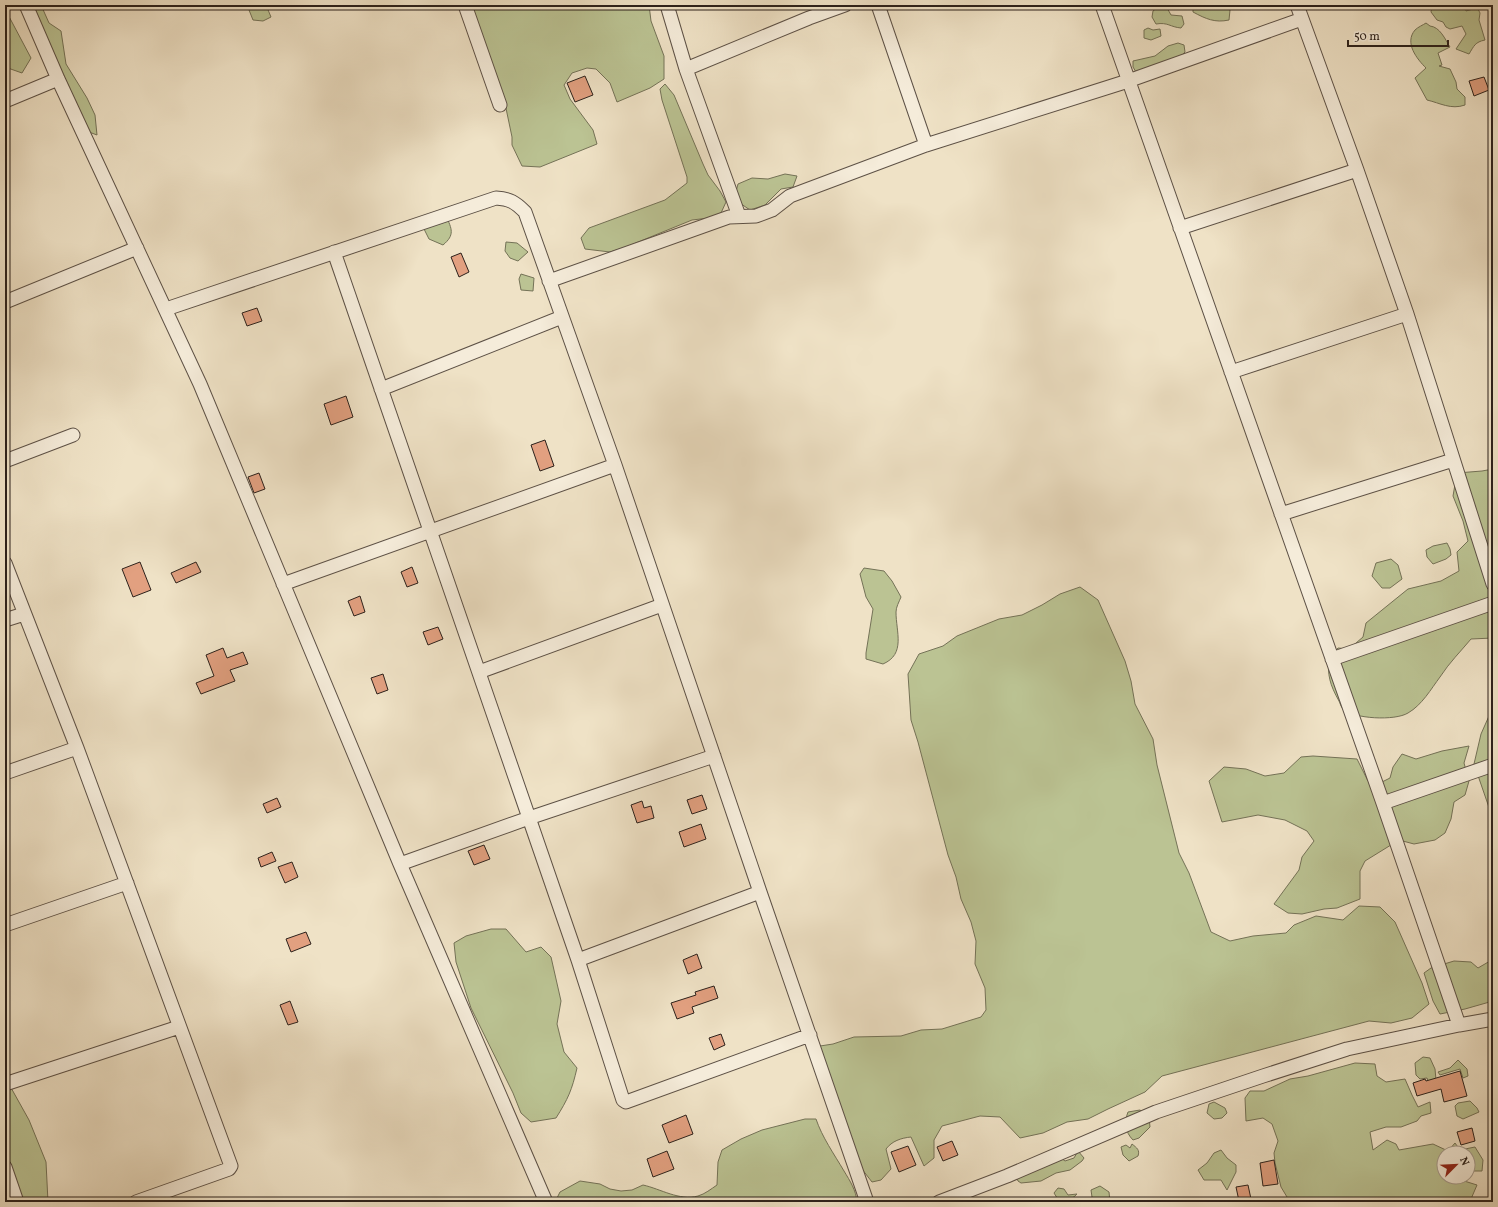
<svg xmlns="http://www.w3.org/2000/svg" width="1498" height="1207" viewBox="0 0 1498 1207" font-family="Vollkorn,serif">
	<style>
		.green { fill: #bbc393; stroke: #747257 }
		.building { fill: #e2a080; stroke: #2c211b }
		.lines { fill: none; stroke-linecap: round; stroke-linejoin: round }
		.street-casing { stroke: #5d5146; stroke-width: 15 }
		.street { stroke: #f5ecda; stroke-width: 13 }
	</style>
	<rect width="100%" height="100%" fill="#efe2c6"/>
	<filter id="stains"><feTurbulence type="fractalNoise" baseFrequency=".005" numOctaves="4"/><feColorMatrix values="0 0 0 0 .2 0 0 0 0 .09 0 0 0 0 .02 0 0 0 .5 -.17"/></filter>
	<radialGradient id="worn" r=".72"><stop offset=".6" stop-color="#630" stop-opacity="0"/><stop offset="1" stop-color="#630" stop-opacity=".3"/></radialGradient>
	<path class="green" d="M30,5H41L49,23L61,31L66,64L87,98L95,115L97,135L89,132Z
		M247,5H266L271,17L263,21L253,20Z
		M463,5H649L651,21L664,56V79L650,88L617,102L610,83L596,69L587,68L572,73L564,85L570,99L593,130L597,144L540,167L522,166L512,145V137L503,94Z
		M1193,5H1223L1230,10L1229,20C1215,23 1206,19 1193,12Z
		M1432,5H1465L1466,11L1473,9V5L1478,9L1480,13L1479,20L1485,40C1475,42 1474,46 1469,54L1456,49L1466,34L1462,26L1450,29L1446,27L1443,22L1437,20L1431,12Z
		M1159,6H1166L1171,15L1182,16L1184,24L1181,28C1170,27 1168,22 1156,24L1152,17L1153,11Z
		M5,9L31,58L22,73L5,67Z
		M1426,23L1430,26C1440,27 1445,39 1450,47L1438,53L1442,65L1439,66L1450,69L1456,82L1457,89L1465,97V105C1451,110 1440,103 1427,100L1415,78L1426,68C1417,59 1404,43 1415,30C1418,27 1423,25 1426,23Z
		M1148,28L1153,30L1160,29L1161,36L1151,40L1144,38V30Z
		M1178,43L1184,45L1185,52L1181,56L1136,72L1133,67V61L1155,56L1168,46Z
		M665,84L674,95L703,164L708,175L720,191L726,202L721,213L709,218L692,220L626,247L610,252L585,249L581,238L589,228L665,200L687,183V177L662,100L660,89Z
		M785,174L797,176L793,187L781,189L765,205L750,210L734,199L738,184L752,178L768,179Z
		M446,216C452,229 455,235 443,245L429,239L423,227Z
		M506,242L517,243L528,252L518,261L510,258L505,251Z
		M521,274L534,278L533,291L521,290L519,279Z
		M1493,469V638L1471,639C1461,651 1449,663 1440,677C1431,689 1422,705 1408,713C1395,721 1354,719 1343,709C1341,707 1340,703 1339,701C1330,685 1327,675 1329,657L1338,648L1349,649L1363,637L1366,623L1408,589L1441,581L1459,571L1457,552L1468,541L1463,521L1453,496L1457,473L1482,471Z
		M1447,543L1450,549L1451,555L1446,559L1433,564L1427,557L1426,550L1433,546Z
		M1391,559L1398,565L1402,579L1390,588H1382L1372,576L1376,563Z
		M864,568L884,571L892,581L901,597C899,602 896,607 896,612C896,632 906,654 883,664L866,659V653L873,609L866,597L860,574Z
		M1080,587L1098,600L1125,661L1131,681L1135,704L1153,739L1157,765L1179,853L1189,873L1211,932L1230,941L1253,936L1286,933L1294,925L1316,916L1343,920L1359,906L1380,907L1395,922L1422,983L1429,1004L1412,1018L1391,1023L1369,1021L1162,1076L1145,1092L1108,1109L1088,1119L1067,1122L1043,1133L1020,1138L1000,1117L980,1116L942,1126L934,1140V1158L924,1166L911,1137C901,1138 892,1141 886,1149L891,1169L881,1180L872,1182L858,1164L820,1046L833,1044L854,1037L901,1036L921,1030L942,1029L981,1017L986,1010L985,988L975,964L976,941L971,922L961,899L956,877L948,855L918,742L911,720L908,674L919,654L943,646L957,636L999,619L1022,615L1042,605L1060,594Z
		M1493,707V819L1474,764L1481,734Z
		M1469,746L1464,763L1469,781L1465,795L1454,802L1451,819L1445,833L1435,840L1414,844L1399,840L1365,861L1360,871V899L1337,908L1324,909L1302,914L1288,913L1274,904L1299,870L1302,857L1314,841L1307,831L1285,820L1258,815L1222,822L1209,781L1224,767L1246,769L1265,776L1284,773L1301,757L1313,756L1357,759L1368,781L1380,783L1390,778L1393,767L1402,754L1416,759L1442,751Z
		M491,929H506L526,952L541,947L551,957L561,1001L557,1024L564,1052L577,1068C572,1090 568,1099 556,1118L531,1122L521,1113L513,1093L471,1008L456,962L454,943L466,936Z
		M1493,940V1001L1465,1009L1440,1014L1433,1001L1424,973L1431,968L1454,961L1471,962L1478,968L1490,961L1489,949Z
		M1423,1057L1430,1058L1435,1069L1436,1080L1430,1086L1427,1078L1420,1079L1416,1075L1415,1063Z
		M1458,1060L1467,1069L1468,1076L1463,1078L1460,1069L1440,1075L1438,1072L1450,1068Z
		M1355,1063L1375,1064L1377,1076L1386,1082L1405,1079L1412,1095L1418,1107L1430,1102L1431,1113L1421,1116L1417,1121L1401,1127H1386L1370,1132L1373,1150L1387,1140L1396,1144L1399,1150L1433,1144L1448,1151L1455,1143L1460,1150L1475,1147L1483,1160L1482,1171H1468V1153H1444V1177H1462L1461,1180L1477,1185L1471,1199L1459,1202H1290L1281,1187L1275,1163L1274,1153L1278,1141L1272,1124L1263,1118L1246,1121L1245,1098L1250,1091H1264L1290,1079L1308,1076Z
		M5,1077L29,1120L46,1162L48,1202H5Z
		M1470,1101L1477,1108L1479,1112L1463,1119L1457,1116L1455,1106L1458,1103Z
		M1214,1102L1225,1108L1227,1113L1222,1118L1214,1119L1207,1113L1209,1104Z
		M1140,1110L1149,1117L1150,1127L1139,1138L1133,1140C1125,1132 1124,1122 1128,1112Z
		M805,1119H816C822,1137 834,1154 844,1171C850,1181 856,1190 857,1202H555L560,1192L580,1181L600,1184L610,1189L621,1191L632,1190L643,1185C661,1189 679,1201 698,1196C705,1194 711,1189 717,1185L718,1162L722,1150L741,1139L762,1130Z
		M1132,1144C1137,1148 1140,1150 1138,1156L1129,1161L1123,1155L1121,1147L1126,1145L1130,1148Z
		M1221,1150L1227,1158L1236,1165V1172L1227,1190L1221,1180H1204L1198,1170L1207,1163L1214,1153Z
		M1078,1151L1084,1158L1082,1161L1070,1170L1056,1173L1041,1181L1021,1183L1018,1181L1015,1174L1057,1155L1065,1161L1074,1158Z
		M1100,1186L1109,1192L1110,1202H1099L1092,1197L1091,1190Z
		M1058,1188L1064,1189L1068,1195L1077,1194C1071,1200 1067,1202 1059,1201L1054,1193Z"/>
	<path class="building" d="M585,76L593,95L575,102L567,83Z
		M1484,77L1489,90L1474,96L1469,81Z
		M461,253L469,272L459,277L451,257Z
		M257,308L262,321L247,326L242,313Z
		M346,396L353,417L331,425L324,404Z
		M545,440L554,466L540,471L531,445Z
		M259,473L265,489L254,493L248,477Z
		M140,562L151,590L133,597L122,569Z
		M196,562L201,572L176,583L171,573Z
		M412,567L418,583L407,587L401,572Z
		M360,596L365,612L354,616L348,601Z
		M438,627L443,639L428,645L423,632Z
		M223,648L227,658L243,652L248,664L230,670L235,681L201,694L196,683L214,676L206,655Z
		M383,674L388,690L377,694L371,678Z
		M702,795L707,809L692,814L687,800Z
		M277,798L281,807L267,813L263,804Z
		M642,801L644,808L651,806L654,818L637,823L631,805Z
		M701,824L706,839L684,847L679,832Z
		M484,845L490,859L474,865L468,851Z
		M272,852L276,861L261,867L258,858Z
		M292,862L298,877L285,883L278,867Z
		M306,932L311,944L291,952L286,939Z
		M697,954L702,968L688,974L683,960Z
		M714,986L718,998L692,1007L694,1013L677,1019L671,1003L696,995L695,992Z
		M290,1001L298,1022L288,1025L280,1005Z
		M721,1034L725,1045L714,1050L709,1038Z
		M1460,1071L1467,1096L1444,1102L1441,1089L1417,1096L1413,1083L1425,1079L1426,1081Z
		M686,1115L693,1134L669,1143L662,1125Z
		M1472,1128L1475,1141L1461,1145L1457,1132Z
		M952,1141L958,1155L943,1161L937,1147Z
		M908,1146L916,1165L899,1172L891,1152Z
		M667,1151L674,1169L653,1177L647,1159Z
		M1274,1160L1278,1184L1263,1186L1260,1163Z
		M1248,1185L1251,1199L1239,1201L1236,1187Z"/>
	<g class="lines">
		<defs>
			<path id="street" d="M26,5L58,79L200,384L400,864L546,1202
				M465,5L500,105
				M667,5L686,69L739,216
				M878,5L926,145
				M1102,5L1383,803L1459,1025
				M1297,5L1357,170L1407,314L1493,584
				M686,69L809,18L845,5
				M5,101L58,79
				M1180,228L1357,170
				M334,252L578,960L623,1100L626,1102L810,1035
				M549,281L729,217L756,216L772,210L790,196L926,145L1128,81L1302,19
				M5,302L137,248
				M166,309L496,198C510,199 515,202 525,212L615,465L760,892L867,1202
				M1231,372L1407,314
				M381,389L562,317
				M5,461L73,435
				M1281,514L1453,460
				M5,563L77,748L231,1166L229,1169L136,1202
				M283,584L615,465
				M5,620L24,614
				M1332,659L1493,603
				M479,672L662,605
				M5,773L77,748
				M1383,803L1493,765
				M400,864L529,818L714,756
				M5,925L127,883
				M578,960L760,892
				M5,1084L179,1027
				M5,1167L17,1202
				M939,1202L1007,1176L1156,1112L1263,1076L1347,1049L1459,1025L1493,1019"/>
		</defs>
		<use href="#street" class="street-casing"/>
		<use href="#street" class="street"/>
	</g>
	<rect width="1498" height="1207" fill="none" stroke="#efe2c6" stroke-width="20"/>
	<rect x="6" y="6" width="1486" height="1195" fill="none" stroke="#2c211b" stroke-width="2"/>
	<rect x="10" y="10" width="1478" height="1187" fill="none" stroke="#2c211b"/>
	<g transform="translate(1456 1165) rotate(66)"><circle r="19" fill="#f5ecda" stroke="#a59b8e"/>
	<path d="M0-3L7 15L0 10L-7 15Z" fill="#8f2418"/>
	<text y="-6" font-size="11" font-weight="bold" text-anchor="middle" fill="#2c211b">N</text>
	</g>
	<path d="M1348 40v6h100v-6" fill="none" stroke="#2c211b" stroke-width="2"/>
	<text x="1354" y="40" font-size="12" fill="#2c211b" stroke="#f5ecda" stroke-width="3" paint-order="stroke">50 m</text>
	<rect width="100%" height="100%" filter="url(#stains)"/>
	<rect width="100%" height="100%" fill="url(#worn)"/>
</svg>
